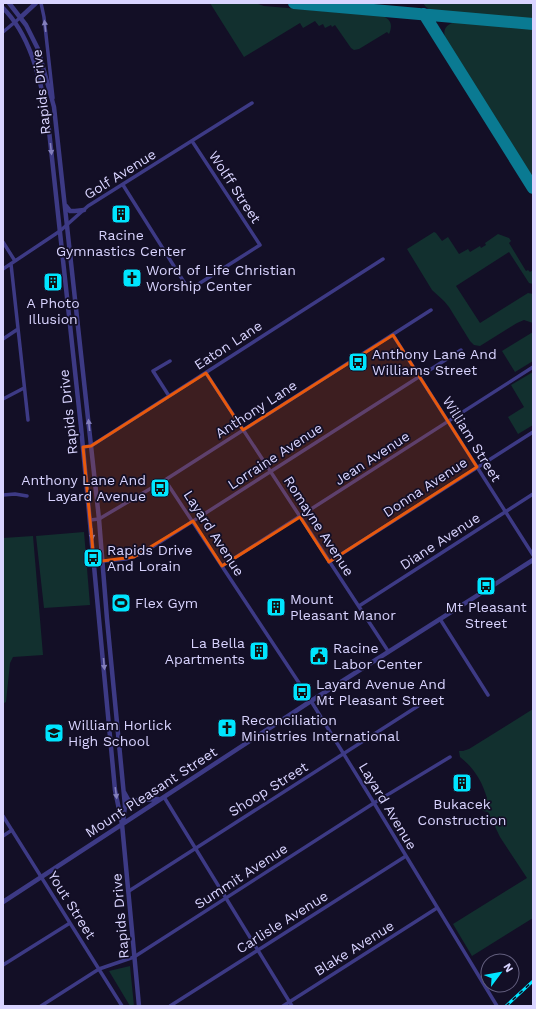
<svg xmlns="http://www.w3.org/2000/svg" width="536" height="1009" viewBox="0 0 536 1009" font-family="'Work Sans',sans-serif">
	<style>
		.green { fill: #12302f }
		.lines { fill: none; stroke-linecap: round; stroke-linejoin: round }
		.taxiway { stroke: #0a7a92; stroke-width: 12 }
		.minor { stroke: #3d3a85; stroke-width: 3.5 }
		.tertiary { stroke: #3d3a85; stroke-width: 4.5 }
		.rail-casing { stroke: #00e5ff; stroke-width: 3 }
		.rail { stroke: #130f26; stroke-width: 1.5; stroke-dasharray: 4.5; stroke-linecap: butt }
		.oneway { fill: #837fbc }
		.marked { fill: #e8590c; fill-opacity: 0.2; stroke: #e8590c; stroke-width: 3; stroke-linejoin: round }
		.labels { text-anchor: middle; dominant-baseline: central; stroke-width: 3.5; stroke-linejoin: round; paint-order: stroke }
		.street-label { font-size: 14px; fill: #d9d4ff; stroke: #130f26 }
		.poi-label { font-size: 14px; fill: #d9d4ff; stroke: #130f26; text-anchor: start }
	</style>
	<rect width="100%" height="100%" fill="#130f26"/>
	<path class="green" d="M210,3H255L264,6L382,16C391,19 393,25 389,34L387,32L359,49L354,50L351,48L335,25L332,27L331,25L325,28L323,24L319,26L315,21L303,28L300,23L244,57Z
		M423,3H533V19L431,10L426,7Z
		M456,22L533,29V181L446,40C442,31 445,24 456,22Z
		M434,232L436,233L442,241L448,237L459,254L468,249L470,252L480,246L481,248L486,245L485,243L498,234L509,238L511,241L509,243L526,271L528,270L530,272L533,270V284L529,283L509,252L456,286L480,323L528,293L533,294V323L524,320L517,323L480,346L474,345L470,341L449,307L444,301L432,290L407,249Z
		M533,332V361L515,372L502,351Z
		M533,372V425L518,434L508,417L524,407L511,385Z
		M84,532L90,605L44,608L36,536Z
		M33,536L43,655L13,657L10,663L6,702L4,703L3,701V538Z
		M533,709V918L472,956L453,924L527,878L500,837L488,812L483,811L481,803L487,798C482,781 474,768 460,757L459,751H463L469,749Z
		M130,966L134,1006H130L109,971Z"/>
	<g class="lines">
		<path class="taxiway" d="M294,3L533,24
			M424,14L533,188"/>
		<path class="minor" d="M41,3L44,17L53,98
			M3,32L21,17
			M123,185L189,290L260,245L192,141
			M3,242L15,261
			M11,264L28,420
			M3,269L60,231L88,206L252,103
			M393,335L533,555
			M3,339L18,329
			M206,373L388,651
			M169,396L153,371L170,361
			M3,399L24,388
			M83,447L91,446L383,259
			M165,480L311,701L374,803L497,1006
			M3,495L15,494L27,496
			M90,520L99,519L165,480L431,310
			M94,562L126,559L143,553L461,350
			M329,562L533,432
			M222,566L533,367
			M359,606L533,494
			M440,619L488,695
			M164,797L292,1006
			M3,816L122,1006
			M3,836L12,830
			M129,891L418,706
			M3,965L70,923
			M41,1006L99,969L134,957L374,803L450,757
			M170,1006L406,856
			M283,1006L437,908"/>
		<path class="tertiary" d="M9,3L26,25L38,49L54,107L99,519L107,619L125,806L123,822
			M3,8C30,35 39,76 47,112L81,427L115,790L122,824L139,1006
			M21,17L36,3
			M66,206L70,211H75L84,210
			M124,792L129,801L158,799
			M3,902L311,701L533,560"/>
		<defs>
			<path id="rail" d="M506,1006L533,981"/>
		</defs>
		<use href="#rail" class="rail-casing"/>
		<use href="#rail" class="rail"/>
	</g>
	<defs><path id="oneway-solid" d="M-6-.8H1V-3.2L6.5 0L1 3.2V.8H-6Z"/></defs>
	<g class="oneway">
		<use href="#oneway-solid" transform="translate(45 26) rotate(-97)"/>
		<use href="#oneway-solid" transform="translate(51 149) rotate(84)"/>
		<use href="#oneway-solid" transform="translate(89 425) rotate(-96)"/>
		<use href="#oneway-solid" transform="translate(92 534) rotate(85)"/>
		<use href="#oneway-solid" transform="translate(104 664) rotate(85)"/>
		<use href="#oneway-solid" transform="translate(116 793) rotate(82)"/>
	</g>
	<path class="marked" d="M393,335L477,467L329,562L300,517L222,566L193,521L134,557L94,562L83,447L91,446L206,373L243,430Z"/>
	<defs>
		<symbol id="building-square" viewBox="-11 -11 22 22"><rect x="-9" y="-9" width="18" height="18" rx="4" fill="#00e5ff" stroke="#130f26"/><path d="M-4-6H4V6H1V3H-1V6H-4ZM-2.5-4.3h1.7v1.8h-1.7ZM.8-4.3h1.7v1.8H.8ZM-2.5-1h1.7V.8h-1.7ZM.8-1h1.7V.8H.8Z" fill="#111"/></symbol>
		<symbol id="church-square" viewBox="-11 -11 22 22"><rect x="-9" y="-9" width="18" height="18" rx="4" fill="#00e5ff" stroke="#130f26"/><path d="M-1.2-6h2.4v3.5h3.3v2.4h-3.3V6h-2.4V-.1h-3.3v-2.4h3.3Z" fill="#111"/></symbol>
		<symbol id="bus-square" viewBox="-11 -11 22 22"><rect x="-9" y="-9" width="18" height="18" rx="4" fill="#00e5ff" stroke="#130f26"/><path d="M-5-6H5V4H4V6H2V4H-2V6H-4V4H-5ZM-3.5-4V0h7V-4ZM-3.5 1.2v1.5H-2V1.2ZM2 1.2v1.5H3.5V1.2Z" fill="#111"/></symbol>
		<symbol id="stadium-square" viewBox="-11 -11 22 22"><rect x="-9" y="-9" width="18" height="18" rx="4" fill="#00e5ff" stroke="#130f26"/><path d="M0-5a6.5 5 0 1 0 0 10a6.5 5 0 1 0 0-10ZM-3.5-1.8h7v3.6h-7Z" fill="#111"/></symbol>
		<symbol id="civic-square" viewBox="-11 -11 22 22"><rect x="-9" y="-9" width="18" height="18" rx="4" fill="#00e5ff" stroke="#130f26"/><path d="M-.6-6.5H3V-4.5H.6V-3L4-1V1h2V6H-6V1h2V-1L-.6-3ZM-1.2 2.5V6h2.4V2.5Z" fill="#111"/></symbol>
		<symbol id="school-square" viewBox="-11 -11 22 22"><rect x="-9" y="-9" width="18" height="18" rx="4" fill="#00e5ff" stroke="#130f26"/><path d="M0-5L7-2L0 1L-7-2ZM-4 1L0 2.5L4 1V4Q0 6-4 4Z" fill="#111"/></symbol>
	</defs>
	<g fill-rule="evenodd">
		<use href="#building-square" x="110" y="203" width="22" height="22"/>
		<use href="#church-square" x="121" y="267" width="22" height="22"/>
		<use href="#building-square" x="42" y="271" width="22" height="22"/>
		<use href="#bus-square" x="347" y="351" width="22" height="22"/>
		<use href="#bus-square" x="149" y="477" width="22" height="22"/>
		<use href="#bus-square" x="82" y="547" width="22" height="22"/>
		<use href="#bus-square" x="475" y="575" width="22" height="22"/>
		<use href="#stadium-square" x="110" y="592" width="22" height="22"/>
		<use href="#building-square" x="265" y="596" width="22" height="22"/>
		<use href="#building-square" x="248" y="640" width="22" height="22"/>
		<use href="#civic-square" x="308" y="645" width="22" height="22"/>
		<use href="#bus-square" x="291" y="681" width="22" height="22"/>
		<use href="#church-square" x="216" y="717" width="22" height="22"/>
		<use href="#school-square" x="43" y="722" width="22" height="22"/>
		<use href="#building-square" x="451" y="772" width="22" height="22"/>
	</g>
	<g class="labels">
		<g class="street-label">
			<text transform="translate(41 92) rotate(-96)">Rapids Drive</text>
			<text transform="translate(120 174) rotate(-32)">Golf Avenue</text>
			<text transform="translate(235 187) rotate(57)">Wolff Street</text>
			<text transform="translate(228 345) rotate(-33)">Eaton Lane</text>
			<text transform="translate(256 409) rotate(-33)">Anthony Lane</text>
			<text transform="translate(68 412) rotate(-96)">Rapids Drive</text>
			<text transform="translate(472 439) rotate(58)">William Street</text>
			<text transform="translate(275 456) rotate(-33)">Lorraine Avenue</text>
			<text transform="translate(372 458) rotate(-33)">Jean Avenue</text>
			<text transform="translate(425 487) rotate(-33)">Donna Avenue</text>
			<text transform="translate(319 526) rotate(57)">Romayne Avenue</text>
			<text transform="translate(214 533) rotate(57)">Layard Avenue</text>
			<text transform="translate(440 541) rotate(-33)">Diane Avenue</text>
			<text transform="translate(268 789) rotate(-32)">Shoop Street</text>
			<text transform="translate(151 792) rotate(-33)">Mount Pleasant Street</text>
			<text transform="translate(388 806) rotate(59)">Layard Avenue</text>
			<text transform="translate(241 876) rotate(-33)">Summit Avenue</text>
			<text transform="translate(72 905) rotate(58)">Yout Street</text>
			<text transform="translate(120 916) rotate(-95)">Rapids Drive</text>
			<text transform="translate(282 922) rotate(-32)">Carlisle Avenue</text>
			<text transform="translate(354 948) rotate(-32)">Blake Avenue</text>
		</g>
		<g class="poi-label">
			<text x="121" y="235" text-anchor="middle">Racine<tspan x="121" dy="16">Gymnastics Center</tspan></text>
			<text x="146" y="270">Word of Life Christian<tspan x="146" dy="16">Worship Center</tspan></text>
			<text x="53" y="303" text-anchor="middle">A Photo<tspan x="53" dy="16">Illusion</tspan></text>
			<text x="372" y="354">Anthony Lane And<tspan x="372" dy="16">Williams Street</tspan></text>
			<text x="146" y="480" text-anchor="end">Anthony Lane And<tspan x="146" dy="16">Layard Avenue</tspan></text>
			<text x="107" y="550">Rapids Drive<tspan x="107" dy="16">And Lorain</tspan></text>
			<text x="290" y="599">Mount<tspan x="290" dy="16">Pleasant Manor</tspan></text>
			<text x="135" y="603">Flex Gym</text>
			<text x="486" y="607" text-anchor="middle">Mt Pleasant<tspan x="486" dy="16">Street</tspan></text>
			<text x="245" y="643" text-anchor="end">La Bella<tspan x="245" dy="16">Apartments</tspan></text>
			<text x="333" y="648">Racine<tspan x="333" dy="16">Labor Center</tspan></text>
			<text x="316" y="684">Layard Avenue And<tspan x="316" dy="16">Mt Pleasant Street</tspan></text>
			<text x="241" y="720">Reconciliation<tspan x="241" dy="16">Ministries International</tspan></text>
			<text x="68" y="725">William Horlick<tspan x="68" dy="16">High School</tspan></text>
			<text x="462" y="804" text-anchor="middle">Bukacek<tspan x="462" dy="16">Construction</tspan></text>
		</g>
	</g>
	<rect width="536" height="1009" fill="none" stroke="#d9d4ff" stroke-width="8"/>
	<g transform="translate(500 973) rotate(58)"><circle r="19" fill="#130f26" stroke="#625e7d"/>
	<path d="M0-3L7 15L0 10L-7 15Z" fill="#00e5ff"/>
	<text y="-6" font-size="11" font-weight="bold" text-anchor="middle" fill="#d9d4ff">N</text>
	</g>
</svg>
